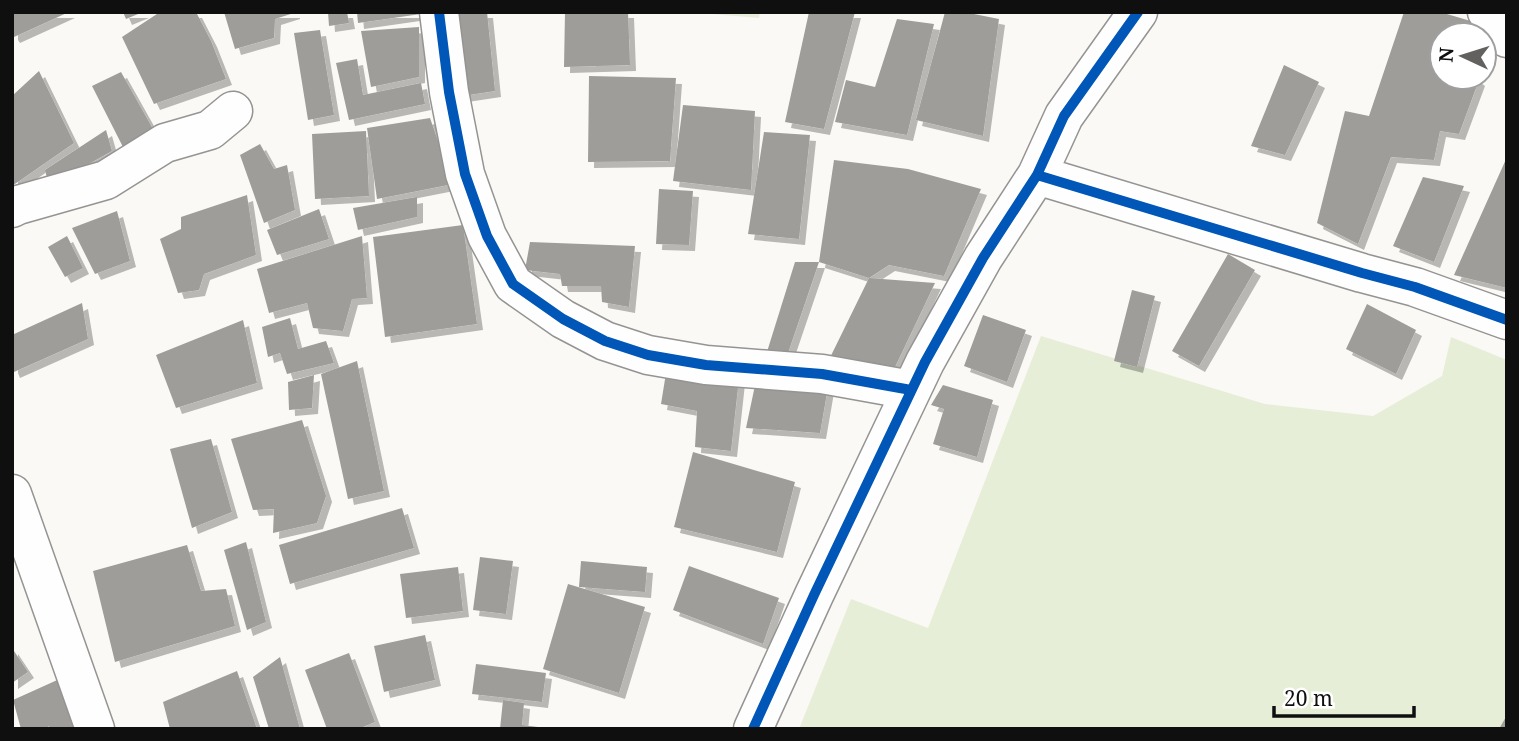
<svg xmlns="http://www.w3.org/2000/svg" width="1519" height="741" viewBox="0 0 1519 741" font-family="'Noto Serif',serif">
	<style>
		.green { fill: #e7eed8 }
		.building { fill: #9f9d9a; filter: url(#shadow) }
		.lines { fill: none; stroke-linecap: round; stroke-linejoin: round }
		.street-casing { stroke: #959493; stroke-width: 41 }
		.street { stroke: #fefefe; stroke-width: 38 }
		.cycleway-casing { stroke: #fff; stroke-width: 15 }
		.cycleway { stroke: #0057b8; stroke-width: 10 }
	</style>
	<defs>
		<filter id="shadow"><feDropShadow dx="6" dy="6" stdDeviation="0" flood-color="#0004"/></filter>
	</defs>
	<rect width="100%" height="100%" fill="#fbf9f5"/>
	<path class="green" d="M688,12H760L759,18Z
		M1041,336L1265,404L1373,416L1442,376L1451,337L1507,360V729H799L851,599L928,628Z"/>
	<path class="building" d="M12,12H69L14,37L12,34Z
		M123,12H143L126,19Z
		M160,12H196L211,41L226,79L154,104L122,37Z
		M224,12H294V13L275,19L274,38L235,49Z
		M328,12H347L349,23L329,26Z
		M357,12H421V14L358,23Z
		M443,12H487L495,91L455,97Z
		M565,12H628L630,65L564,67Z
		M809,12H855L824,129L785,122Z
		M945,12H964L999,19L983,136L916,120Z
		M1404,12H1440L1481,24L1479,35H1442V77H1475L1479,80L1459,134L1440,131L1434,160L1391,157L1358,244L1317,223L1345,111L1369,116Z
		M897,19L934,24L907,135L835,122L846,80L875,87Z
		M419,27V77L371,87L361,31Z
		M320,30L334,115L308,120L294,33Z
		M357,59L363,95L421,83L425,104L349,120L336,63Z
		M1284,65L1319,82L1285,155L1251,146Z
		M39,71L74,143L12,186V96Z
		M121,72L153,129L123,147L92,86Z
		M589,76L676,78L670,161L588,162Z
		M683,105L755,111L751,190L673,181Z
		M430,118L453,184L377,199L367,128Z
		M106,130L112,151L49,186L45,170Z
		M366,131L369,196L315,199L312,134Z
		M764,132L810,135L799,239L748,234Z
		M260,144L274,169L287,165L295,210L264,223L240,155Z
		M1507,157V288L1454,275Z
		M834,160L908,169L981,189L944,276L889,265L869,278L819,262Z
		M1423,177L1464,186L1434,262L1393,246Z
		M659,189L693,191L689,245L656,244Z
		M247,195L256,255L204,274L199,290L178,293L160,239L181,229V217Z
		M417,197V217L358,230L353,208Z
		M319,209L329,239L277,255L267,230Z
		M117,211L130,261L95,274L72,228Z
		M463,225L477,324L385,337L373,237Z
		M67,236L83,268L65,277L48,247Z
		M362,236L367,298L352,299L343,331L313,328L307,303L269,313L257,269Z
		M530,242L635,246L629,307L602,302L601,286H562L560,274L525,270Z
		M1228,254L1255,270L1199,366L1172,351Z
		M795,262H819L787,356L766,355Z
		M869,278L935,283L886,386L822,374Z
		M1132,290L1155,296L1137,367L1114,361Z
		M82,303L88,339L14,372L12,367V335Z
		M1367,304L1416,330L1396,374L1346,349Z
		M983,315L1026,330L1007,382L964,366Z
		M290,318L298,349L326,341L334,363L287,374L280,353L268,357L262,327Z
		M243,320L257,383L176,408L156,355Z
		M357,361L384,491L348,499L321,374Z
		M758,371L829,381L820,433L746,428Z
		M666,373L739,378L731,451L695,447L697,411L661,404Z
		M314,375L312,408L289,410L288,382Z
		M943,385L993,400L977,457L933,444L944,409L931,405Z
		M302,420L326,496L317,523L273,533L274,509L253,510L231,439Z
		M211,439L232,512L192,528L170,449Z
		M693,452L795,482L777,552L674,527Z
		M402,508L414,548L290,584L279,545Z
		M246,542L266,622L247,630L224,550Z
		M187,545L201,591L226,589L235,626L115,662L93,571Z
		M480,557L513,561L506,614L473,610Z
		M581,561L647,567L645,592L579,587Z
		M689,566L779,598L763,644L673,610Z
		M458,567L463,611L406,618L400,574Z
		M568,584L645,607L619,693L543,669Z
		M425,635L435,680L384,692L374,646Z
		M12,648L28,672L12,683Z
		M349,653L375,722L358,729H327L305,670Z
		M280,657L300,729H269L253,677Z
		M476,664L546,673L542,702L472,694Z
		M237,671L257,729H170L163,702Z
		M75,672L95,729H50L49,726L45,729H21L13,700Z
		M503,700L524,703L522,725L538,727V729H500Z
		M1507,715V729H1499Z"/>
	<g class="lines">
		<defs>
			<path id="street" d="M439,12L449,92L465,174L487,236L513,284L563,319L605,341L648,355L706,365L822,374L911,390
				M1487,12L1507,38
				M1037,175L1362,273L1415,287L1507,320
				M12,208L18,205L106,180L165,143L210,130L233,111
				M12,494L95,729
				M753,729L814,595L925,362L983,258L1037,175L1064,116L1138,12"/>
		</defs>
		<use href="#street" class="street-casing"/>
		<use href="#street" class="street"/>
		<defs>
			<path id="cycleway" d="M439,12L449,92L465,174L487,236L513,284L563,319L605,341L648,355L706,365L822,374L911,390
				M1037,175L1362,273L1415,287L1507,320
				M753,729L814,595L925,362L983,258L1037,175L1064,116L1138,12"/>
		</defs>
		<use href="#cycleway" class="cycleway-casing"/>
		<use href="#cycleway" class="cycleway"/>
	</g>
	<rect width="1519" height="741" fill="none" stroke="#0f0f0f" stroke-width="28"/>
	<g transform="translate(1463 56) rotate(274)"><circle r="33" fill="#ffffff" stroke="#9f9f9f" stroke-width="2"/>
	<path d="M0-5L12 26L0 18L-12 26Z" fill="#626160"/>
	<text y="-10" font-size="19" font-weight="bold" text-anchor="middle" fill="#0f0f0f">N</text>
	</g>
	<path d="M1274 706v10h140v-10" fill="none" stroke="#0f0f0f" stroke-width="3.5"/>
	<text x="1284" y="706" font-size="21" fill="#0f0f0f" stroke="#ffffff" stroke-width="5" paint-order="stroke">20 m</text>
</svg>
